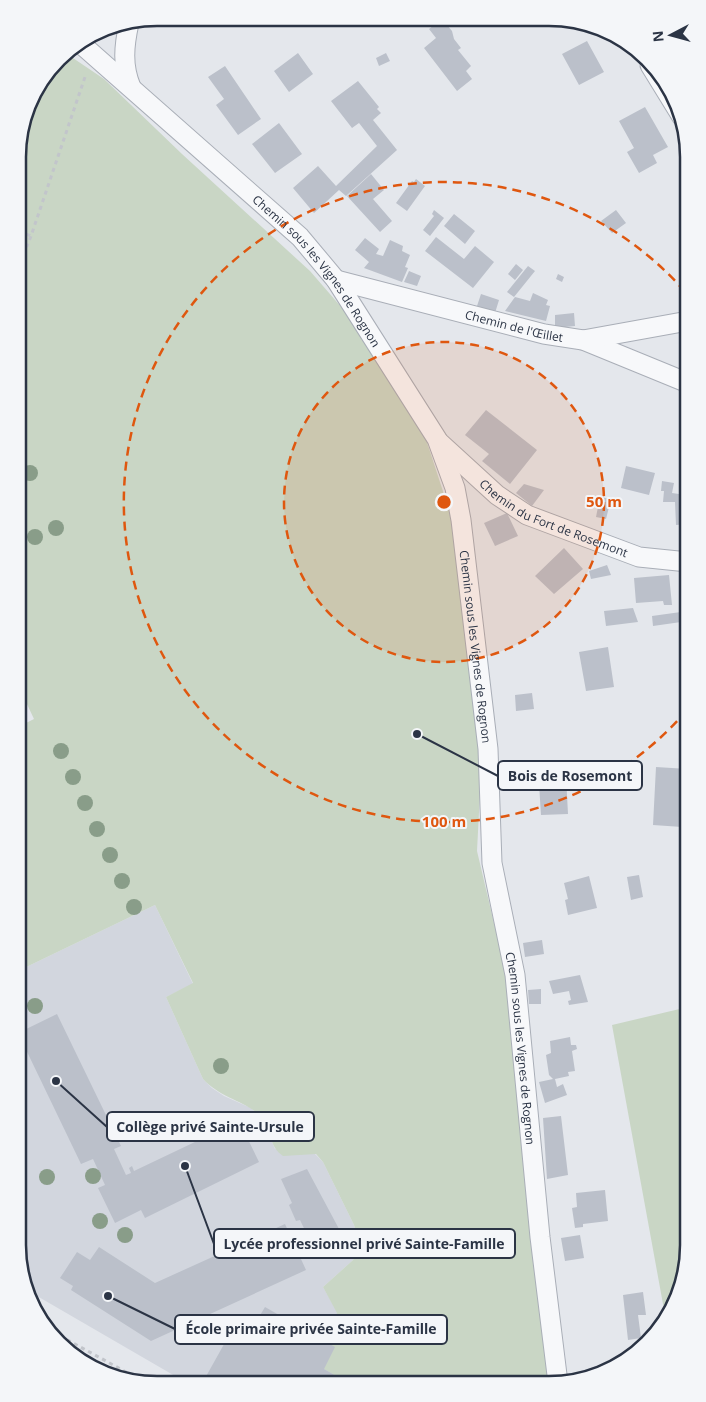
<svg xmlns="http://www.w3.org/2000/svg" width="706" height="1402" viewBox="0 0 706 1402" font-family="'Open Sans',sans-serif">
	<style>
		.built { fill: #d2d6de }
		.green { fill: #c9d6c5 }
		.building { fill: #bbc0ca }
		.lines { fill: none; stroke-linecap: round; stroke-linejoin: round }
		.minor-casing { stroke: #a9aeb7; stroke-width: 21 }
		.path { stroke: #c2c5cb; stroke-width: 3; stroke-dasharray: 4 4; stroke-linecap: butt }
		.minor { stroke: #f7f8fa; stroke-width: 19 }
		.tree { fill: #899d89 }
		.ring { fill: none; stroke: #df570f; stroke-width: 2.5; stroke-dasharray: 9 6 }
		.labels { text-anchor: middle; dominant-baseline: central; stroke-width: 4; stroke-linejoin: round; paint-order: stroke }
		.street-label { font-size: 12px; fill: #2b3445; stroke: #f4f6f9 }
		.rim { fill: none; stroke: #2b3445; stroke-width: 2.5 }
		.centre { fill: #df570f; stroke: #f4f6f9; stroke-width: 2.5 }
		.ring-label { font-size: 15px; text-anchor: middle; font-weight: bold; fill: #df570f; stroke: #f4f6f9; stroke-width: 4; stroke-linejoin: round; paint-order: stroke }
		.leader { fill: none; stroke: #2b3445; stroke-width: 2 }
		.callout-dot { fill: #2b3445; stroke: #f4f6f9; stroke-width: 2 }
		.callout { fill: #f4f6f9; stroke: #2b3445; stroke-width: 2 }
		.callout-label { font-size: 14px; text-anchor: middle; font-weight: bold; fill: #2b3445 }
	</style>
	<rect width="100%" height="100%" fill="#e4e7ec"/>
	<path class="built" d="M155,905L193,984L166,997L203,1079L212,1088L224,1096L251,1108L262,1118L275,1149L303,1154H315L323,1162L354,1225L361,1245L353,1260L323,1287L338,1313L324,1341L350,1384L187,1383L25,1289L18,1245V971Z"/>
	<path class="green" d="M67,54L104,79L182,154L310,271L362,331L422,427L453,522L481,773L477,851L506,974L549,1384H350L324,1369V1341L337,1313L323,1287L353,1260L361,1246L354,1225L323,1162L316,1154L283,1156C280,1154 277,1151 275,1148C269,1138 268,1123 260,1115C242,1100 221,1098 203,1079L166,997L193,983L155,905L18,971V727L34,719L18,685L19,139L32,95L59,60L62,61Z
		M688,1007V1254L665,1315L612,1025Z"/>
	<path class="building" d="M442,19L452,31L454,39L461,48L458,50L471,66L466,71L472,79L457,91L424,48L436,38L429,29Z
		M587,41L604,72L579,85L562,54Z
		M298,53L313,74L289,92L274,71Z
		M386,53L390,61L379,66L376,58Z
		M225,66L261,119L238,135L216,105L224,99L208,77Z
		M358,81L379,107L377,109L381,113L373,120L397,150L346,196L339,190L314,213L293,188L318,166L336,186L377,146L359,123L352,128L331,101Z
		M645,107L668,147L653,155L657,163L639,173L627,152L634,148L619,121Z
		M279,123L302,154L275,173L252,144Z
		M371,174L384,190L373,199L392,221L380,232L347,196Z
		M416,179L425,186L407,211L396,203L412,181L414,182Z
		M688,206V226L679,214Z
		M434,210L444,218L430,236L423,230L434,216L432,214Z
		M616,210L626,223L612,233L601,221Z
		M454,214L475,231L465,244L444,226Z
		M436,237L464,259L475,246L494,262L473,288L425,251Z
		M365,238L379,249L376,254L383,256L390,240L403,246L402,251L410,255L405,267L408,268L402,282L364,268L369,262L355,250Z
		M516,264L523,270L515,280L508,274Z
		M528,266L535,271L514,297L507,292Z
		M409,271L421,276L417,286L404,282Z
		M558,274L564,277L562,282L556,279Z
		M533,293L548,300L546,305L550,306L546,321L505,311L515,297L530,301Z
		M481,294L499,300L495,313L477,306Z
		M574,313L575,326L555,328V315Z
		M486,410L537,450L510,484L482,461L489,454L465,435Z
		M626,466L655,473L649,495L621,488Z
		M681,480H688V492H681Z
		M662,481L674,483L672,493L679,494V502L688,501V524L676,525L675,502H663L664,491H661Z
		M524,484L544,490L532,506L516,493Z
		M600,497L611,499L606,519L596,517Z
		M507,513L518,536L495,546L484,523Z
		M564,548L583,569L554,594L535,576Z
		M607,565L611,575L591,579L589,571Z
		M669,575L672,605H664L663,601L636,603L634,578Z
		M633,608L638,622L606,626L604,611Z
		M688,611V621L653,626L652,616Z
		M608,647L614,687L586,691L579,652Z
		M532,693L534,709L516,711L515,695Z
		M656,767L688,769L687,807H683L682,827L653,825Z
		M566,776L568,814L541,815L539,784L545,777Z
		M639,875L643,897L631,900L627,877Z
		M589,876L597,908L568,915L565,900L568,899L564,883Z
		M542,940L544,954L525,957L523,943Z
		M580,975L588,1002L569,1005L568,1001L571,1000L569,991L553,994L549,981Z
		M541,989V1004H529L528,990Z
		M57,1014L121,1146L114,1149L126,1175L131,1173L129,1168L132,1166L134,1171L239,1121L259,1162L145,1218L141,1210L115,1223L98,1188L105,1185L93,1159L81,1164L18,1033Z
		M570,1037L571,1045H576L577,1049L572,1051L575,1071L568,1072L569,1076L555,1079L557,1087L563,1084L567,1095L545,1103L539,1082L553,1079L549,1075L546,1055L551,1053L550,1041Z
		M561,1116L568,1175L547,1179L543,1118Z
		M307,1169L346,1242L317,1255L300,1220L296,1221L289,1205L292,1203L281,1179Z
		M605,1190L608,1221L583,1224V1227L575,1228L572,1208L577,1207L576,1193Z
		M285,1224L306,1270L151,1341L71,1290L73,1286L60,1278L77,1252L90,1260L99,1247L155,1283Z
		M580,1235L584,1258L565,1261L561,1238Z
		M643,1292L646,1315H638L641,1338L628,1340L623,1295Z
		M265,1307L335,1347L324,1369L350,1384L211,1383L204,1380L237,1321L252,1329Z"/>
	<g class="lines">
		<defs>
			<g id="minor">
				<path d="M129,23C124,46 122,65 131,87"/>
				<path id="s1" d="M80,43L300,237L336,280L437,439L455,488L461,520L488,749L492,863L515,975L540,1237L558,1383"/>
				<path d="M650,65L682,117"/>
				<path id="s2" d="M336,280L544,334L583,340L688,383"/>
				<path d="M583,340L688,321"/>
				<path id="s3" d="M439,442L497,495L527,515L639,557L688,562"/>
			</g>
		</defs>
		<use href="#minor" class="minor-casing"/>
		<path class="path" d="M19,231L31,236
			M19,251L27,246L31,236L86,74
			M53,1332L146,1383"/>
		<use href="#minor" class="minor"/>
	</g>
	<g class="tree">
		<circle cx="30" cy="473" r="8"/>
		<circle cx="56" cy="528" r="8"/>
		<circle cx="35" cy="537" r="8"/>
		<circle cx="61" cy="751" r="8"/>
		<circle cx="73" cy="777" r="8"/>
		<circle cx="85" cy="803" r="8"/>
		<circle cx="97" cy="829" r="8"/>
		<circle cx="110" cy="855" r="8"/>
		<circle cx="122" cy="881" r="8"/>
		<circle cx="134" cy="907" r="8"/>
		<circle cx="35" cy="1006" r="8"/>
		<circle cx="221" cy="1066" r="8"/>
		<circle cx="93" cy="1176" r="8"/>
		<circle cx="47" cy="1177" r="8"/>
		<circle cx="100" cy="1221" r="8"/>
		<circle cx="125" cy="1235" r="8"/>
	</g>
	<circle cx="444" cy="502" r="160" fill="#df570f" fill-opacity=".12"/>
	<g class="ring">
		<circle cx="444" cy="502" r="160"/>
		<path d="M687 710A320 320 0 1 1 687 294"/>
	</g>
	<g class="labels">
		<g class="street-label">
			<text stroke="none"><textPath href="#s1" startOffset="330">Chemin sous les Vignes de Rognon</textPath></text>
			<text stroke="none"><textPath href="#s2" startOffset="184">Chemin de l'Œillet</textPath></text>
			<text stroke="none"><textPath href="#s3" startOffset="140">Chemin du Fort de Rosemont</textPath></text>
			<text stroke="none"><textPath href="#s1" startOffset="750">Chemin sous les Vignes de Rognon</textPath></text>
			<text stroke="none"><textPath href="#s1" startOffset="1155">Chemin sous les Vignes de Rognon</textPath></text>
		</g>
	</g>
	<path d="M0 0H706V1402H0ZM157 26H549A131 131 0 0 1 680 157V1245A131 131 0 0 1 549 1376H157A131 131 0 0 1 26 1245V157A131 131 0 0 1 157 26Z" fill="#f4f6f9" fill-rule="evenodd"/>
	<path class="rim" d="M157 26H549A131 131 0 0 1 680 157V1245A131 131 0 0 1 549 1376H157A131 131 0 0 1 26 1245V157A131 131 0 0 1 157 26Z"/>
	<circle cx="444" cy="502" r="8" class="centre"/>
	<g class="ring-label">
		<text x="604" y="507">50 m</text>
		<text x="444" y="827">100 m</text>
	</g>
	<path class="leader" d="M417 734L498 776M56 1081L107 1127M185 1166L214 1244M108 1296L175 1329"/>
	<g class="callout-dot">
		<circle cx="417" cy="734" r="5"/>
		<circle cx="56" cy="1081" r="5"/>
		<circle cx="185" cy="1166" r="5"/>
		<circle cx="108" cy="1296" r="5"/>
	</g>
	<g class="callout">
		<rect x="498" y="761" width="144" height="29" rx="5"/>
		<rect x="107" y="1112" width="207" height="29" rx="5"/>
		<rect x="214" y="1229" width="301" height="29" rx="5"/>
		<rect x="175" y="1315" width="272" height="29" rx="5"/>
	</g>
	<g class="callout-label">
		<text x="570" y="781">Bois de Rosemont</text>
		<text x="210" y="1132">Collège privé Sainte-Ursule</text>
		<text x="364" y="1249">Lycée professionnel privé Sainte-Famille</text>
		<text x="311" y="1334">École primaire privée Sainte-Famille</text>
	</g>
	<g transform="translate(671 35) rotate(264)" stroke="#f4f6f9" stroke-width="4" paint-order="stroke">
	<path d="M0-4L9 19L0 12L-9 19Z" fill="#2b3445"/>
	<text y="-8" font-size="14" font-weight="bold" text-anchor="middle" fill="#2b3445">N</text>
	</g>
</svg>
